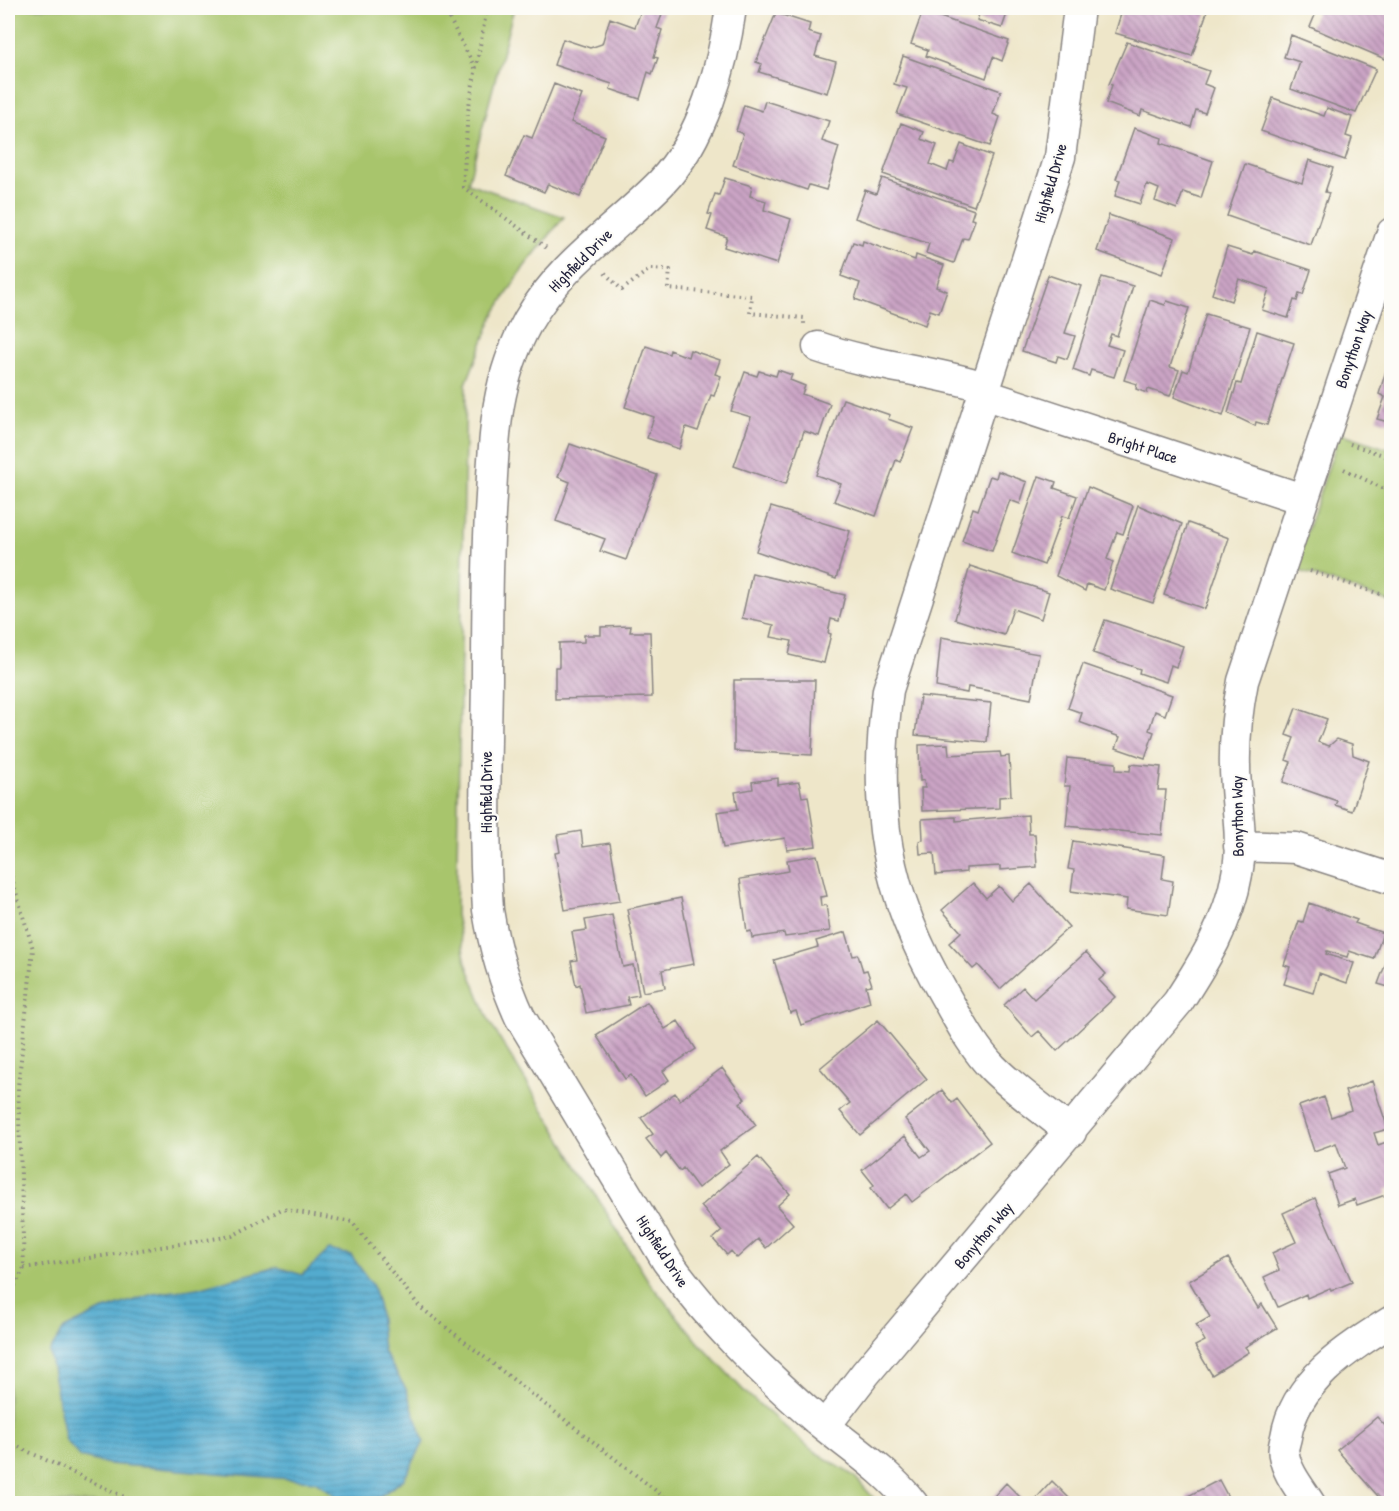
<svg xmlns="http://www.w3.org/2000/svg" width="1399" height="1511" viewBox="0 0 1399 1511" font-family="'Patrick Hand',sans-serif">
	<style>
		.park { fill: #a8c56c; stroke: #657454; stroke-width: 1.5 }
		.water { fill: url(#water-rules); stroke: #3a6685; stroke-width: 1.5 }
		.building { fill: url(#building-back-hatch) }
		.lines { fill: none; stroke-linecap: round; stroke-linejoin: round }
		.minor-casing { stroke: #888482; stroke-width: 33 }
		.path { stroke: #888482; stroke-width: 4; stroke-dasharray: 1.5 4.5; stroke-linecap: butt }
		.minor { stroke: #fff; stroke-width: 30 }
		.labels { text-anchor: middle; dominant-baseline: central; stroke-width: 4.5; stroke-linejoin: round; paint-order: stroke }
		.street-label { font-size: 16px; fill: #22223b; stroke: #fdfcf7 }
	</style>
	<defs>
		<pattern id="water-rules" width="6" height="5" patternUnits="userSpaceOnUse" patternTransform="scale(1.5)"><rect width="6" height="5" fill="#52abcf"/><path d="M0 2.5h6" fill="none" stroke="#448ba9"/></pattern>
		<pattern id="building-back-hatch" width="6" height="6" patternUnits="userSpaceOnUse" patternTransform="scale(1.5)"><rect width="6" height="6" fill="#cba4c5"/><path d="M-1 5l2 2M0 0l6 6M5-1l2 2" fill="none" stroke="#a485a1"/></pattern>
	</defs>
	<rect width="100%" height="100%" fill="#fdfcf7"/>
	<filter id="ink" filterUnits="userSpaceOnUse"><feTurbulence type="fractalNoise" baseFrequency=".0167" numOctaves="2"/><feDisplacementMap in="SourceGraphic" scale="12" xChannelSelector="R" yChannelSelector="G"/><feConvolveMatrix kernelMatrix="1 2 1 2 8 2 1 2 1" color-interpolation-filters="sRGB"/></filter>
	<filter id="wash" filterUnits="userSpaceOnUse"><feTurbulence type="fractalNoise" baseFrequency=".008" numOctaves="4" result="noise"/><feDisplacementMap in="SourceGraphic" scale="24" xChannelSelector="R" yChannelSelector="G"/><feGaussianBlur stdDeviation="1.35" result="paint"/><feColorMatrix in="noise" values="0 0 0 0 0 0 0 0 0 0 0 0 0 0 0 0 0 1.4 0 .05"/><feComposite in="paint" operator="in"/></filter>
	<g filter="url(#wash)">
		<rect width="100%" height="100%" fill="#eee6c9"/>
		<path class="park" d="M8,8H514L468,183L564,217L524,267L493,316L466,384L456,915L466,963L489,1021L649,1282L700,1344L745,1392L812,1450L854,1476L878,1503H8Z
			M1340,433L1391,450V602L1294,569Z"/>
		<path class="water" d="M329,1250L351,1255L373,1286L379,1309L383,1351L406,1389L424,1442L404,1479L375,1500L338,1497L315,1481L108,1464L80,1457L66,1441L49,1352L64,1329L101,1311L153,1294L198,1288L277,1267L302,1275Z"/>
		<g id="blocks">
			<path class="building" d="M642,8L663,12L657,28L662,30L654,57L658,58L652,74L648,72L640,99L610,89L612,84L554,65L563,39L590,48L602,44L610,18L635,27Z
				M977,8H1009L1002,28L977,20L981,9Z
				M1110,8H1193L1207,12L1192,56L1115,33L1121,14Z
				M1318,8H1392V43L1385,59L1310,27Z
				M923,11L1009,41L1002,61L993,57L986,78L926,56L928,50L911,44Z
				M776,13L810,24L808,32L821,36L815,56L836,62L827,93L759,72L762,64L756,62Z
				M1291,35L1376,69L1356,113L1291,89L1300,62L1284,57Z
				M1127,42L1209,71L1204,84L1214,88L1205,113L1196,110L1191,127L1142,110L1140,116L1106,103L1112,85L1109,84Z
				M903,56L1001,91L993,114L1000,117L990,146L897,114L907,88L894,84Z
				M554,84L582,95L571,122L605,136L580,197L548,184L544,192L506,176L524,135L532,138Z
				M1273,98L1324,116L1327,108L1352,117L1346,136L1352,138L1345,160L1261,131Z
				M765,101L829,121L822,141L839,147L826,190L809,185L807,190L733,165L743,134L736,131L744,105L762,111Z
				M901,123L924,132L921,139L937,145L930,164L947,171L950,162L954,163L961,144L992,156L974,206L883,174Z
				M1134,128L1162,138L1161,143L1213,161L1201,198L1183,192L1177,209L1155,201L1159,189L1147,184L1140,204L1115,196L1120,180L1116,179Z
				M1309,160L1333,168L1325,192L1329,193L1311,245L1227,216L1245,164L1302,183Z
				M725,178L752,186L750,196L766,201L764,210L791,219L777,264L724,247L727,237L707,230L712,215L708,214L715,194L719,195Z
				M882,178L974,210L971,219L975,220L968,239L963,238L954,263L926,253L929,244L855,218L865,190L876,194Z
				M1109,215L1175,238L1162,274L1097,251Z
				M863,241L915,260L916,255L944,265L936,287L947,291L939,313L930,310L925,325L855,299L860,283L841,276L853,242L862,245Z
				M1227,247L1253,255L1254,251L1311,270L1303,295L1299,294L1297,301L1294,300L1288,318L1262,310L1269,289L1239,279L1231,301L1212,294Z
				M1048,275L1081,286L1065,333L1075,336L1067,359L1058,356L1056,362L1022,351Z
				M1102,277L1133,286L1117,336L1111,334L1107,345L1123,350L1114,377L1091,370L1089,376L1073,370Z
				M1150,300L1165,305L1167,301L1189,308L1170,367L1179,370L1170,396L1148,389L1147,393L1136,389L1137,384L1124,380Z
				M1206,314L1250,327L1223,416L1174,397L1183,370L1188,372Z
				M1257,331L1294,343L1267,425L1256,422L1255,426L1228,413L1237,383L1241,384Z
				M646,346L669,354L670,350L688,357L690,350L720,360L715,374L721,376L714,396L711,395L698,431L686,427L679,449L647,438L654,417L625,407Z
				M1388,364L1392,365V423L1377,419L1385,397L1379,394Z
				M778,370L792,375L790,380L805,386L802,394L830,404L819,436L804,431L786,484L734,466L751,417L731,411L745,372L757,376L759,371L776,376Z
				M843,399L890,415L888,419L913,428L900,462L896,460L876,516L834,501L841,484L816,475Z
				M570,444L657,475L626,560L600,551L605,539L556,521L570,482L558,477Z
				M998,471L1027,482L1020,504L1010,500L992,551L962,541L973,508L978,510L990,476L996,478Z
				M1039,476L1056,482L1054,488L1077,496L1069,518L1062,516L1044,565L1012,553Z
				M1088,487L1133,506L1123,534L1117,532L1107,559L1113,562L1104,590L1087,584L1085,591L1056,576Z
				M1138,505L1182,524L1153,603L1110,589Z
				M771,507L850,531L836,579L756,551Z
				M1188,523L1229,538L1205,609L1164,595Z
				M970,566L1049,592L1041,619L1013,609L1004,635L955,619Z
				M752,573L845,595L839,621L831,619L828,633L831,634L824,663L789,655L792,641L771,637L774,625L742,618Z
				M1105,620L1183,646L1176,667L1171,665L1166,682L1139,673L1140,669L1093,653Z
				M631,626L630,632H650L652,697L555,699V667H559V643L584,642V635H601V627Z
				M941,637L1039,654L1031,699L968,687L967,693L936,687Z
				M1083,664L1172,695L1165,715L1155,711L1149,730L1154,732L1145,758L1116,748L1120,737L1079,722L1082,713L1068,708Z
				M734,680H815L812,755L734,751Z
				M920,696L991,703L987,742L915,735Z
				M1296,708L1327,719L1318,742L1329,746L1337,739L1352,744L1353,755L1369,761L1352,811L1335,805L1337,801L1283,782L1291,762L1286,760L1294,738L1286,735Z
				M948,744L949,755L1000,752L1001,757L1009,756L1011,796L999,797V808L922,811L921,788H925L924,780L920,781L919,745Z
				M1067,758L1116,763V770L1130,771L1131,764L1161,767L1158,790H1166L1162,835L1066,826L1070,786H1064Z
				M778,778V785L799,782L802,797L808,796L816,846L787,850L785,838L723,848L717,812L738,809L735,792L753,789L752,782Z
				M1028,815L1029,834H1035L1037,867L1000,870V866L966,868V872L936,875L934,853L920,854L919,841L923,840L922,819L956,817V821Z
				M581,831L583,847L610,843L620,901L565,910L555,853L560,852L557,835Z
				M1073,841L1165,855L1162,879L1173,881L1168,915L1126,909L1127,899L1071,891L1074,870L1068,869Z
				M817,855L827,896L820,897L821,906L826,905L830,931L785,937L784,933L752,938L751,931L747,932L740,879L789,871L787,860Z
				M973,883L986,898L999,886L1012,901L1031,884L1069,927L1000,989L978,965L973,969L949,943L961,932L942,910Z
				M681,898L694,964L662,970L665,988L643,992L627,909Z
				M1309,903L1357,920L1355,923L1383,933L1374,959L1349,951L1347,957L1327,951L1326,954L1354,963L1347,983L1319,973L1313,993L1284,984L1290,967L1284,965L1299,921L1303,922Z
				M612,915L623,967L633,965L639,995L627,997L629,1005L586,1013L580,984L576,986L571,961L577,960L572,932L587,930L585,920Z
				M846,932L853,956L858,955L863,971L867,970L872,985L866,986L870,1002L801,1025L796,1011L790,1013L774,960L818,947L816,941Z
				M1392,947V988L1378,984Z
				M1086,952L1106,974L1099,980L1115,997L1057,1051L1039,1031L1032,1037L1004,1005L1023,987L1034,999Z
				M647,1002L665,1029L678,1021L696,1049L663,1071L669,1080L645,1096L631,1075L625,1079L596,1035Z
				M878,1020L927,1079L860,1135L840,1111L850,1103L820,1068Z
				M722,1068L745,1099L740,1103L756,1125L720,1151L729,1164L698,1188L683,1168L680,1171L666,1153L661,1158L646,1139L653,1134L641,1118L675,1093L680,1100Z
				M1372,1081L1388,1129L1374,1133L1378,1145L1392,1140V1187L1386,1189L1388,1194L1357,1205L1355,1199L1338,1205L1328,1174L1345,1168L1336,1143L1314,1151L1299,1106L1324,1097L1331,1117L1351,1110L1345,1091Z
				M942,1090L952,1103L957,1099L990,1142L912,1202L906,1194L887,1209L871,1188L874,1185L862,1170L905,1136L921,1157L930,1151L905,1119Z
				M758,1157L790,1194L777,1206L793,1224L766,1248L758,1239L737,1258L731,1251L727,1255L713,1239L722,1231L701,1206Z
				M1315,1198L1352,1282L1331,1291L1330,1288L1307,1298L1306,1294L1278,1307L1264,1277L1279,1270L1272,1253L1296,1242L1283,1213Z
				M1228,1258L1258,1308L1262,1304L1277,1328L1245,1347L1249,1352L1212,1375L1195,1346L1205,1341L1196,1325L1210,1317L1189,1281Z
				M1377,1417L1392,1433V1504H1385L1337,1450Z
				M1219,1480L1228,1497L1220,1501L1221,1504H1184L1188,1502L1186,1497Z
				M1052,1481L1075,1504H1031Z
				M1006,1483L1027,1504H987Z"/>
		</g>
	</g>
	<g filter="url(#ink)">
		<use href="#blocks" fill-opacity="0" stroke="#888482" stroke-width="1.5"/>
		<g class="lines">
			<defs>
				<path id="minor" d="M731,8C723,66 703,139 661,183C616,229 561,263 528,321C496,379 494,432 491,496C487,557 487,618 487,679C486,756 483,833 488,910C494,948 504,982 520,1017L667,1261C712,1323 760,1370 817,1420C851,1448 885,1469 913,1504
					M818,347C873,366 930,370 985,387
					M983,394L1302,499
					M1239,846L1296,848L1392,879
					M1071,1132C1045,1111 1016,1091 993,1068C973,1048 959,1020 945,996C884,892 872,808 888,690L1060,157L1079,8
					M825,1426L865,1374L1178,1002C1204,962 1229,922 1237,874C1243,845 1238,816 1236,787C1233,751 1236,716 1243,681L1392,233
					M1310,1504C1300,1488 1287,1473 1284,1455C1282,1449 1285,1442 1286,1437C1295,1381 1347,1349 1392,1321"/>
			</defs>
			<use href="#minor" class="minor-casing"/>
			<path class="path" d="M444,8L475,68
				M487,8L468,111L463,187L548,249
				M605,273L622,290L650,269L670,270L668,289L752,296L750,313L804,318V324
				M1350,444L1392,458
				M1344,469L1392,493
				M1310,571L1392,598
				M8,865L33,949L18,1087L24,1268L8,1299
				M24,1268L232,1236L282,1209L352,1222L420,1307L673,1504
				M8,1442L139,1504"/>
			<use href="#minor" class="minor"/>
		</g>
	</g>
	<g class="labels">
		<g class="street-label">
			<text transform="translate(1050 183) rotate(-74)">Highfield Drive</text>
			<text transform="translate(580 260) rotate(-45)">Highfield Drive</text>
			<text transform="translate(1353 349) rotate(-71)">Bonython Way</text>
			<text transform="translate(1143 447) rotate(18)">Bright Place</text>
			<text transform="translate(486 792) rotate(-90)">Highfield Drive</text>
			<text transform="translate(1237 816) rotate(-91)">Bonython Way</text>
			<text transform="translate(983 1235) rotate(-50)">Bonython Way</text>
			<text transform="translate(663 1251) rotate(57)">Highfield Drive</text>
		</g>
	</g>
	<rect width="1399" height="1511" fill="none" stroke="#fdfcf7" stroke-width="30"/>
</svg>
